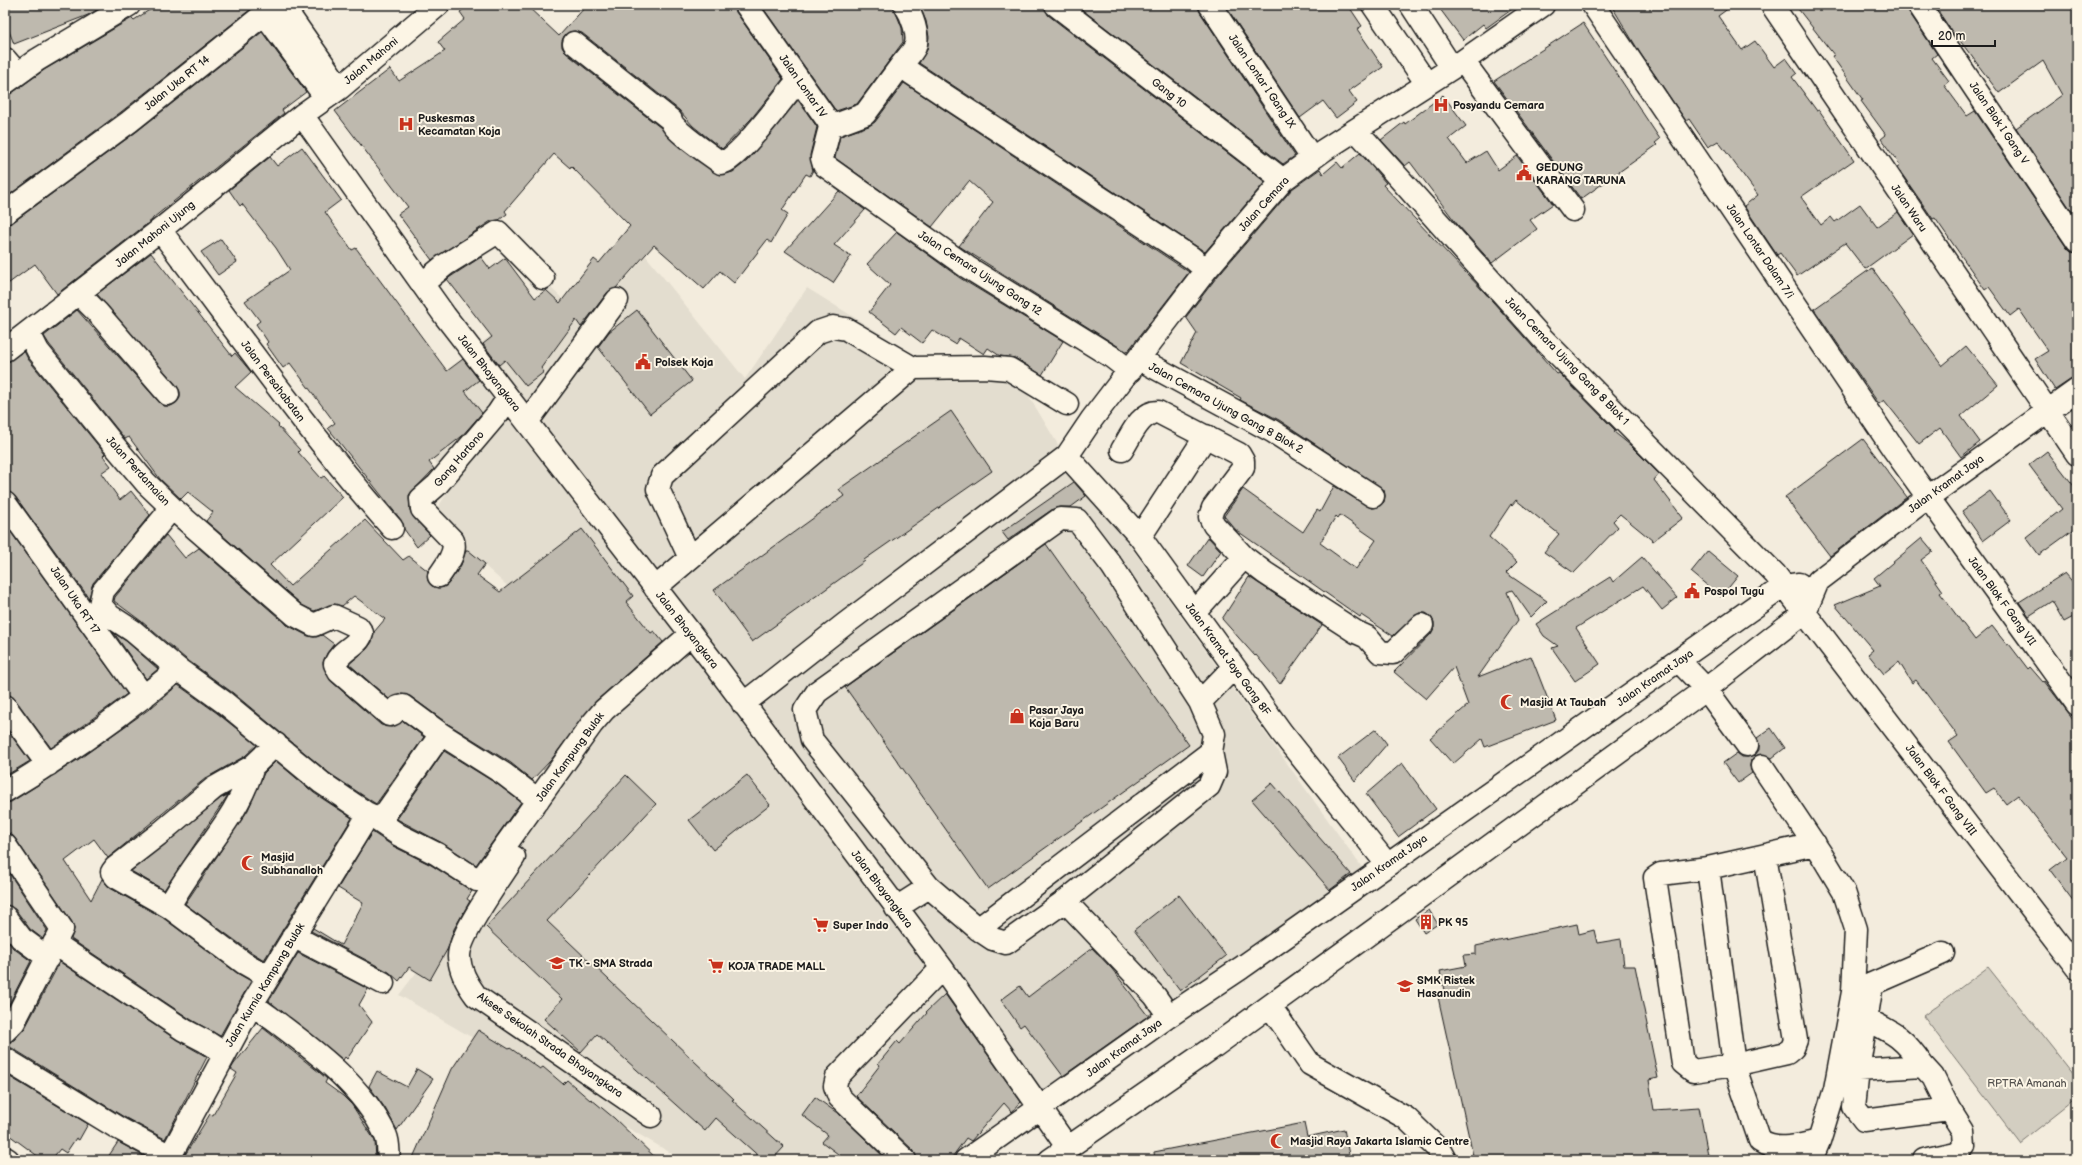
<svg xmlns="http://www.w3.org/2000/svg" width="2082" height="1165" viewBox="0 0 2082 1165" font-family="'Balsamiq Sans',sans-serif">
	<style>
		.built { fill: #e3ddcf }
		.green { fill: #d3cec1; stroke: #78756e }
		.building { fill: #beb9ae; stroke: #1c1c1c; fill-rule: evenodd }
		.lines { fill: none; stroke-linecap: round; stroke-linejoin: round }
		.minor-casing { stroke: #1c1c1c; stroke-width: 25 }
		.minor { stroke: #fcf5e5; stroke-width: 22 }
		.labels { text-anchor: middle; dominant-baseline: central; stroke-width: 4; stroke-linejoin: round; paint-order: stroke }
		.street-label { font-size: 11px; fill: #1c1c1c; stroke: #fcf5e5 }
		.poi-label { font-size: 11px; font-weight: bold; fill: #1c1c1c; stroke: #fcf5e5; text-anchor: start }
		.park-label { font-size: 11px; fill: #53514e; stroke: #fcf5e5 }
	</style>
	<rect width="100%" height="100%" fill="#f3ecdd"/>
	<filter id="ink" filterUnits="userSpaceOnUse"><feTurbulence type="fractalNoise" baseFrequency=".025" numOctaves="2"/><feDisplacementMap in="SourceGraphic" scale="8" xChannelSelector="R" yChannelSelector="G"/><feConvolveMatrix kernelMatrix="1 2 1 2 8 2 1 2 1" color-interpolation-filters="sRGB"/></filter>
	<g filter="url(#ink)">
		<path class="built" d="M646,256L745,379L807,288L918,357L1009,363L1063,453L1369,877L963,1160H683L399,995L570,773L605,722L517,653L539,614L431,518L453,484L396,413L550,287L587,322Z"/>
		<path class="green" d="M1988,967L2077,1079V1098L2020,1143L1923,1016Z"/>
		<path class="building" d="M5,5H105L88,15L14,44L5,21Z
			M157,5H248L251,9L121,112L5,198V96L12,93L44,70L132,18L134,20Z
			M469,5H526L559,36L587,5H734L736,12L783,79L751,119L722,149L693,126L679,110L582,33L575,31L569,32L564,36L562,41V47L566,53L661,128L677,145L719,175L733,172L747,161L798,100L817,127L810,155L813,170L810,176L806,174L782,210L788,214L771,243L767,240L734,283L720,271L704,289L654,245L616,288L607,293L581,327L576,320L541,368L544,372L526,386L505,360L499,365L483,344L492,337L447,279L481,257L490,269L505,258L535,298L546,290L560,303L594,259L599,263L630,226L571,166L570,168L554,154L505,211L507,214L499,220L491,221L432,260L398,214L408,207L335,111L390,69L399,81L445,51L438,42L465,19L460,12Z
			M761,5H893L902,28L903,42L857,104L836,111Z
			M919,5H1044L1048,15L1265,182L1205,252L919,63L927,50L929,37L926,21Z
			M1076,5H1198L1200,12L1295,156L1283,164Z
			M1225,5H1348L1362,26L1357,29L1383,67L1349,91L1357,102L1336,118L1323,101L1300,118Z
			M1437,5H1518L1486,28L1483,24L1463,40Z
			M1611,5H1733L1718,16L1742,50L1755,41L1774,67L1786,58L1797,73L1792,77L1817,111L1819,110L1854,160L1801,197L1821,225L1831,217L1835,222L1860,204L1877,227L1898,212L1913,234L1865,269L1845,243L1797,276L1780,253L1777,255L1744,206L1758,195L1718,141L1708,147L1689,119L1686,121L1640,53Z
			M1795,5H1907L1909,12L1937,54L1932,58L1949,81L1944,85L1967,116L1975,111L2067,248L2071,252L2077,253V378L2070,380L2055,390L2035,359L2048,351L2019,309L2010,316L1989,287L1985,290L1935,218L1933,219L1897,167L1900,165L1881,139L1886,135L1861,101L1863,100L1832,56L1834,55Z
			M1934,5H2077V219L2016,128L2062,95L2043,61L1999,93L1958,38L1957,39Z
			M1583,23L1660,139L1655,143L1657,145L1581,199L1494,81Z
			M262,32L306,92L282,110L284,113L153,218L152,220L57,294L35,264L5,286V225L12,223L136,132Z
			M904,83L1189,272L1127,352L959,246L993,202L969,181L932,227L835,158L840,136L869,126L875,122Z
			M1443,95L1466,126L1449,139L1467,163L1486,151L1498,170L1517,156L1553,204L1530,220L1537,229L1492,263L1457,224L1410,162L1405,166L1381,140L1404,122L1405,124Z
			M302,147L341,200L325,212L352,250L356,248L447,371L463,359L479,380L465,391L482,413L461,437L429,462L434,469L409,495L410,510L413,517L430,535L417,547L404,529L401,520L328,428L335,423L290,363L283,368L266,344L268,342L256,324L260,321L245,301L290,270L276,248L242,204L240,206L229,190L270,157L277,166Z
			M1360,153L1386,183L1383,185L1485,293L1557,374L1559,373L1616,431L1614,432L1630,445L1659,474L1654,480L1683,518L1653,541L1620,514L1613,521L1618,527L1574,573L1544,552L1559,534L1516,500L1512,505L1511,504L1489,537L1517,562L1506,573L1547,601L1531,617L1512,590L1507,592L1518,620L1478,677L1531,656L1556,720L1485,747L1482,739L1453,764L1430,738L1468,705L1454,667L1426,699L1394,672L1431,634L1434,628V622L1431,617L1426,613H1419L1393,636L1361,615L1360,617L1236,530L1224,516L1243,489L1303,532L1317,510L1320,512L1334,486L1372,508L1378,507L1384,502L1385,496L1384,490L1279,420L1240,400L1241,398L1181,363L1197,333L1186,317L1216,278L1292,189L1320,169L1323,174L1337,162L1342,168ZM1340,515L1376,540L1356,569L1320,543L1336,516L1338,518Z
			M839,191L865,210L834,245L851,256L833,283L785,251Z
			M897,232L960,278L1063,341L1042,375L1015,358L1000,356L988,348L984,354L959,338L955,344L932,330L922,343L901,327L896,333L869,312L890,285L867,264Z
			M221,239L237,262L218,275L201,252Z
			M151,253L232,356L235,353L251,372L235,387L279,425L278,426L300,450L298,452L321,478L324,476L343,497L270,565L290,586L365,520L403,560L409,556L428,571V581L432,586L438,588L444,587L449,583L461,565L466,550H468L485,564L477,575L500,592L582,529L633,596L626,602L651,633L654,631L663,642L595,702L551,760L532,780L511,763L448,724L410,696L401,694L389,699L349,664L367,649L372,642L374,632L385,619L354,596L342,606L334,604L314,611L302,605L206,521L213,512L188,492L181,499L160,479L129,437L125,439L49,344L44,336L77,310L159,402L164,406H170L176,403L180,398V392L177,386L97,294Z
			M1872,268L1942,366L1966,346L1998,385L1961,416L1980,442L1961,457L1940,428L1919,444L1884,400L1879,404L1814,309Z
			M637,310L692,381L650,414L598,347L609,332Z
			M24,351L28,359L105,454L103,456L111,466L101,473L120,500L131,491L150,515L93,583L89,598L15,496L5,491V363Z
			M951,411L992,471L864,560L865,561L752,642L714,590L844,496L839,489Z
			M1863,439L1907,497L1830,556L1785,497Z
			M2047,451L2077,490V529L2076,528L2039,555L2026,537L2062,509L2029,465Z
			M1074,482L1086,496L1071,507H1061L1053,509L1008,540L1002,532Z
			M1990,491L2011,520L1983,541L1962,511Z
			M5,524L127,694L51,748L15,699L5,694Z
			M166,535L185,558L199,548L287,625L308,636L314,637L322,635L334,644L327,653L323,663L331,681L381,725L392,727L403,721L424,737L376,804L329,773L233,693L186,659L141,621L114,601L115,597Z
			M1208,537L1221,551L1203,577L1188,566Z
			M1922,538L1933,551L1921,560L1943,591L1940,593L1975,640L1992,626L2007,645L2009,644L2028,669L2030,667L2043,682L2044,681L2077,724V906L2050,870L2067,857L2018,795L2006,804L1994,788L1986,793L1949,742L1958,736L1916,680L1912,683L1899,662L1884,674L1868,654L1873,650L1835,605L1880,586L1874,578Z
			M1046,544L1189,745L988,889L845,687Z
			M1708,551L1738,576L1721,597L1691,572Z
			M1642,557L1677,598L1662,610L1643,586L1576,628L1600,664L1575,681L1552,648L1558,646L1544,636L1536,624L1610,577L1613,582Z
			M2065,573L2077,587V615L2064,622L2052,601L2029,616L2019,602Z
			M1249,577L1322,625L1280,684L1256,655L1255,656L1222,619Z
			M114,633L126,641L158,669L146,679Z
			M178,685L217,713L257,745L245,756L206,778L108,858L94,839L65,861L91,900L102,879L110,888L162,917L237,973L251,981L220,1036L190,1019L71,939L74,929L72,922L15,838L11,834L5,833V803L11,802L79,759L152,707Z
			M5,727L30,761L5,776Z
			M1771,728L1785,748L1772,758L1762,754L1755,756L1751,760L1750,766L1752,773L1738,783L1723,763L1737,753L1742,757H1748L1755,755L1759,750V744L1757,738Z
			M1376,729L1387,744L1355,781L1338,758Z
			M444,751L497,784L521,802L476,865L444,844L397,819Z
			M276,761L314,793L352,818L264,960L251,952L185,904L248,810L264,773Z
			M1402,763L1436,809L1398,837L1366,794Z
			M626,775L656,804L547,921L734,1099L732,1100L784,1147L772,1160H763L716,1118L705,1131L597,1034L581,1052L544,1019L562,999L486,927Z
			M747,775L770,805L713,850L689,820Z
			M1272,783L1351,874L1330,890L1252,800Z
			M228,795L164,890L131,871L221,798Z
			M372,832L393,846L431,865L472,891L467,899L470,901L454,929L448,948L430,980L409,967L399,981L389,972L311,931L313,928L341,945L363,903L338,888Z
			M5,867L47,930L43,939L30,929L15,909L5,905Z
			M1179,895L1226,956L1180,991L1134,930Z
			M1429,910L1438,924L1424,933L1415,919Z
			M1577,924L1579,934L1594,930L1597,943L1621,939L1624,966H1635L1658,1078L1649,1080L1654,1110L1699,1107L1709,1160H1474L1438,997L1445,995L1440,971L1466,966L1464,955L1476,954V946Z
			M5,938L13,948L31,961L5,1012Z
			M1092,948L1112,969L1148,1016L1063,1076L1024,1024L1020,1027L1001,1000L1020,986L1028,997Z
			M298,953L368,989L359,1005L372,1022L347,1059L345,1057L343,1060L269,1001Z
			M60,962L177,1040L207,1057L165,1139L124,1117L12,1048L5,1047V1043L14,1040L25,1028Z
			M945,994L1021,1102L1012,1112L1004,1103L971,1141L966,1138L950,1160H917L914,1151L856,1096L880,1065L878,1064L897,1041L900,1044L927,1013L926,1012Z
			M263,1028L319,1072L327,1079L325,1083L343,1096L352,1105L375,1141L376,1160H182L210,1114L213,1115L237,1073L231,1069L234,1064Z
			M478,1030L509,1049L510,1048L540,1069L543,1067L563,1084L567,1080L590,1100L591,1099L614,1118L658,1160H412L452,1069Z
			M417,1069L433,1079L397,1130L385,1108L369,1086L377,1071L407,1087Z
			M5,1074L88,1124L79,1140L76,1138L66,1153L60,1149L51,1160H43L5,1132Z
			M815,1097L840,1115L887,1160H846L822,1142L828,1135L802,1115Z
			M1304,1123L1307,1137L1344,1129L1350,1160H1155L1154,1152Z
			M118,1142L151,1160H106Z"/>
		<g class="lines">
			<defs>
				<path id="minor" d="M282,5L340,88
					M746,5L828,121L830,127L822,158L824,165L967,267L1112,357L1130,371
					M905,5C911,14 920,35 915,47C912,53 906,59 902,64L911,73L1192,258L1206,270
					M1056,5L1283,180
					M1210,5L1312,158
					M1373,5L1427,84
					M1411,5L1452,68
					M1593,5L1894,450L2077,704
					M1772,5L2077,454
					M1919,5L2077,241
					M574,43L671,120C671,129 712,156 721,163C736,163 786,95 798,80
					M5,59L17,73
					M1463,61L1573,210
					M5,83L37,60L129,5
					M302,115L445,316L709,657L942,968L1068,1148
					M830,127L865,114L902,64
					M1356,130L1543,339L1775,574L2077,968
					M5,213L129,122L263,15L266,16L326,98
					M160,230C236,330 308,433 392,528
					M422,284L445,265L498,232L543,278
					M79,294L97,312L168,394
					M29,333L38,351L113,444L146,483L172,508L295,615L314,625L334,616L358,627L362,633C359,646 341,649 335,664L339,672L389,715L393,714L398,707L403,706L441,734L504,774L538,800
					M5,350L160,230L302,115L340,88L438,5
					M1139,359L1272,431L1373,496
					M527,422L617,300
					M1122,450C1131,436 1140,412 1158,412L1239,454L1243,461V468L1213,508L1210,517L1214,525L1244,557L1265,573L1356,632L1367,637L1380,652L1393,653L1422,625
					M1067,456L1140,537L1282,733L1387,864
					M5,503L144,697
					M172,508L103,591L100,605L110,616L133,631L178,669L225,703L322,783L399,835L437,854L477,880L482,878L592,724L604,710L691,634
					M1140,537L1206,436
					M690,558L658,489L662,476L818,332L833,327L846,329L913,368L985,367L1009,369L1067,404
					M439,576C445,567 457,553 453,541L422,509L421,499L437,485L498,413L508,398
					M655,588L913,368
					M1195,612L1244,557
					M1679,661L1706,689L1747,745
					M1200,702L1112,566L1077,520L1060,519L817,692L805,710L812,740L929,887L978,929L993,939L1006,943L1065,901L1209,786L1215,772L1211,752L1214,734L1200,702L1234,667
					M743,704L845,624L1067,456L1092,419L1206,270L1283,180L1324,150L1463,61L1543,5
					M5,706L48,765
					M1762,766L1821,854L1844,892L1856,929L1853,992L1835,1089L1819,1141L1811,1160
					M5,791C66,755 124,714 178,669
					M380,821L441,734
					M5,845L62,929L14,1022L5,1031
					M1765,855L1796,1040L1793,1048L1787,1053L1734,1065L1760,1141C1777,1153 1800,1145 1819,1141
					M514,857C501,878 458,935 459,957C460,972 467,984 476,996L651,1116
					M1708,868L1734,1065L1693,1071L1683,1063L1655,878L1661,874L1708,868L1815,844
					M1065,901L1155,996L1169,1016
					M169,907C194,858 238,820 253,766
					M896,908L929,887
					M5,917L21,938L48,958
					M978,929L1211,752
					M293,936L383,983
					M54,943L184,1030L205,1041L225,1054
					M269,977L244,963L169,907L116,877L112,872L115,868L159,834L214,788L253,766L276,744
					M1872,984L1858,1070L1854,1107L1864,1120L1949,1109L1963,1131L1964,1147L1956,1153L1924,1160
					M1858,990L1943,953
					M252,1004C300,1040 361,1080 386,1136C389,1143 388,1153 389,1160
					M1270,1006L1310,1064L1406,1118L1440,1151L1445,1160
					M1866,1019C1896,1034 1904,1038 1923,1066
					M5,1059L118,1128L170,1156
					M1858,1070L1923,1066L1933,1077L1949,1109
					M5,1158L8,1160
					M168,1160L252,1004L369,814
					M905,1160L839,1097L835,1086L837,1077L942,968
					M966,1160L1169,1016L1241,968L1784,586L1799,584
					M1050,1160L1209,1050L1706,689L1805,612L1818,581L1928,497L2077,390"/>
			</defs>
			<use href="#minor" class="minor-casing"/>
			<use href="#minor" class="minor"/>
		</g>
	</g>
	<defs>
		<symbol id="hospital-bare" viewBox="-9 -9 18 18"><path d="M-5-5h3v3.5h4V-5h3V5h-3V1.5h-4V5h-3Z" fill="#c8321e" stroke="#fcf5e5" stroke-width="2.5" paint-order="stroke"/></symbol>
		<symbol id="civic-bare" viewBox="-9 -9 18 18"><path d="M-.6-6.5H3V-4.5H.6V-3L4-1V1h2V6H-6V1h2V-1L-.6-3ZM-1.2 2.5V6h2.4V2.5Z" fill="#c8321e" stroke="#fcf5e5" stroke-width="2.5" paint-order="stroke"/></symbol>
		<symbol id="mosque-bare" viewBox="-9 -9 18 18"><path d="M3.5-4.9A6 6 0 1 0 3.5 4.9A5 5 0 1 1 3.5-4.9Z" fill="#c8321e" stroke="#fcf5e5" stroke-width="2.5" paint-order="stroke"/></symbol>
		<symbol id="shop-bare" viewBox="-9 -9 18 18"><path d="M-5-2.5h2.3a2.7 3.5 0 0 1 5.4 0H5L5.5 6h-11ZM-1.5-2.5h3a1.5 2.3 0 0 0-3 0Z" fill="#c8321e" stroke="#fcf5e5" stroke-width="2.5" paint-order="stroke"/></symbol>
		<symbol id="building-bare" viewBox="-9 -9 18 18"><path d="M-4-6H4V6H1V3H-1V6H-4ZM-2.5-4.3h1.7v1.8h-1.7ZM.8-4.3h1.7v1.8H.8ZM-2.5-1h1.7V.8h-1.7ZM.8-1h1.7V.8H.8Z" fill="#c8321e" stroke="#fcf5e5" stroke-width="2.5" paint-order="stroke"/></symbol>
		<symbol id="supermarket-bare" viewBox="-9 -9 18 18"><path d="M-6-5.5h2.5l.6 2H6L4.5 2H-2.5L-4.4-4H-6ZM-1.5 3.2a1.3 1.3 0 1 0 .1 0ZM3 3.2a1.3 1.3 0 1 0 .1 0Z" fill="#c8321e" stroke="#fcf5e5" stroke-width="2.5" paint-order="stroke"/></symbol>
		<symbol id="school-bare" viewBox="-9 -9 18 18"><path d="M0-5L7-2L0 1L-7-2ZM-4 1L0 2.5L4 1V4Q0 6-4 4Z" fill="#c8321e" stroke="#fcf5e5" stroke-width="2.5" paint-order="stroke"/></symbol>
	</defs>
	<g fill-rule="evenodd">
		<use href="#hospital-bare" x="1430" y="94" width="22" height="22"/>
		<use href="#hospital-bare" x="395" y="113" width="22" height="22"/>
		<use href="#civic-bare" x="1513" y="162" width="22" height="22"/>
		<use href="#civic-bare" x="632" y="351" width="22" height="22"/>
		<use href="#civic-bare" x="1681" y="580" width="22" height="22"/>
		<use href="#mosque-bare" x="1497" y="691" width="22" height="22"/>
		<use href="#shop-bare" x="1006" y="705" width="22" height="22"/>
		<use href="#mosque-bare" x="238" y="852" width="22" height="22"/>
		<use href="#building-bare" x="1415" y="911" width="22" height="22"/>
		<use href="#supermarket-bare" x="810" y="914" width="22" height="22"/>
		<use href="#school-bare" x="546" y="952" width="22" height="22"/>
		<use href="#supermarket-bare" x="705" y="955" width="22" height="22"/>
		<use href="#school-bare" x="1394" y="975" width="22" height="22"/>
		<use href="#mosque-bare" x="1267" y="1130" width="22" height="22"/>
	</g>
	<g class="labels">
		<g class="street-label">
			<text transform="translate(371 61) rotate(-40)">Jalan Mahoni</text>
			<text transform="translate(1262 81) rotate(56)">Jalan Lontar I Gang IX</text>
			<text transform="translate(177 83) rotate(-39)">Jalan Uka RT 14</text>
			<text transform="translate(803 86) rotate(55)">Jalan Lontar IV</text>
			<text transform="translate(1169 93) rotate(38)">Gang 10</text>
			<text transform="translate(1999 123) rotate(56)">Jalan Blok I Gang V</text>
			<text transform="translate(1264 204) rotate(-48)">Jalan Cemara</text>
			<text transform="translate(1909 208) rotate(56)">Jalan Waru</text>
			<text transform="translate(155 234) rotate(-39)">Jalan Mahoni Ujung</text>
			<text transform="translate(1760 251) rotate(56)">Jalan Lontar Dalam 7/i</text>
			<text transform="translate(980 273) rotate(33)">Jalan Cemara Ujung Gang 12</text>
			<text transform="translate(1567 361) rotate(46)">Jalan Cemara Ujung Gang 8 Blok 1</text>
			<text transform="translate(489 373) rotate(52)">Jalan Bhayangkara</text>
			<text transform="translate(273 381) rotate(53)">Jalan Persahabatan</text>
			<text transform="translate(1226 408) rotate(29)">Jalan Cemara Ujung Gang 8 Blok 2</text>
			<text transform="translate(459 459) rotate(-49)">Gang Hartono</text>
			<text transform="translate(138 471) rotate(48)">Jalan Perdamaian</text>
			<text transform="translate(1946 484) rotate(-36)">Jalan Kramat Jaya</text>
			<text transform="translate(75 600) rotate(56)">Jalan Uka RT 17</text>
			<text transform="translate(2002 601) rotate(54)">Jalan Blok F Gang VII</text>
			<text transform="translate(687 630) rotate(52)">Jalan Bhayangkara</text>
			<text transform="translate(1228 659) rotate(54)">Jalan Kramat Jaya Gang 8F</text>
			<text transform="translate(1655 678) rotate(-35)">Jalan Kramat Jaya</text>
			<text transform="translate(570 757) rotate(-54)">Jalan Kampung Bulak</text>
			<text transform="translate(1941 790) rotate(53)">Jalan Blok F Gang VIII</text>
			<text transform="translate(1389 863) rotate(-35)">Jalan Kramat Jaya</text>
			<text transform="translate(882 889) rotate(53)">Jalan Bhayangkara</text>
			<text transform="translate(265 985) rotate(-59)">Jalan Kurnia Kampung Bulak</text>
			<text transform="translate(550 1045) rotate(35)">Akses Sekolah Strada Bhayangkara</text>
			<text transform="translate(1124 1048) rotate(-36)">Jalan Kramat Jaya</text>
		</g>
		<g class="poi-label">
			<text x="1453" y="105">Posyandu Cemara</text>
			<text x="418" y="118">Puskesmas<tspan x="418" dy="13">Kecamatan Koja</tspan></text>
			<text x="1536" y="167">GEDUNG<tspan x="1536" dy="13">KARANG TARUNA</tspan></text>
			<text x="655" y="362">Polsek Koja</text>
			<text x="1704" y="591">Pospol Tugu</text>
			<text x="1520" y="702">Masjid At Taubah</text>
			<text x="1029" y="710">Pasar Jaya<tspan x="1029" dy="13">Koja Baru</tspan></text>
			<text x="261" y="857">Masjid<tspan x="261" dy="13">Subhanalloh</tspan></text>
			<text x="1438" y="922">PK 95</text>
			<text x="833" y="925">Super Indo</text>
			<text x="569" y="963">TK - SMA Strada</text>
			<text x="728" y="966">KOJA TRADE MALL</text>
			<text x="1417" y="980">SMK Ristek<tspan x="1417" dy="13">Hasanudin</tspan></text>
			<text x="1290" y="1141">Masjid Raya Jakarta Islamic Centre</text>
		</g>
		<g class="park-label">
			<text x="2027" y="1083">RPTRA Amanah</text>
		</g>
	</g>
	<rect width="2082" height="1165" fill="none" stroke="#fcf5e5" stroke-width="20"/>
	<rect x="10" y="10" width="2062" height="1145" fill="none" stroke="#1c1c1c" stroke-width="1.5" filter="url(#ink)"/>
	<path d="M1932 40v6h63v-6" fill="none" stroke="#1c1c1c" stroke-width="2"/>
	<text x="1938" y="40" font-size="12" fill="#1c1c1c" stroke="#fcf5e5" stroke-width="3" paint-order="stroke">20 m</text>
</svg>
